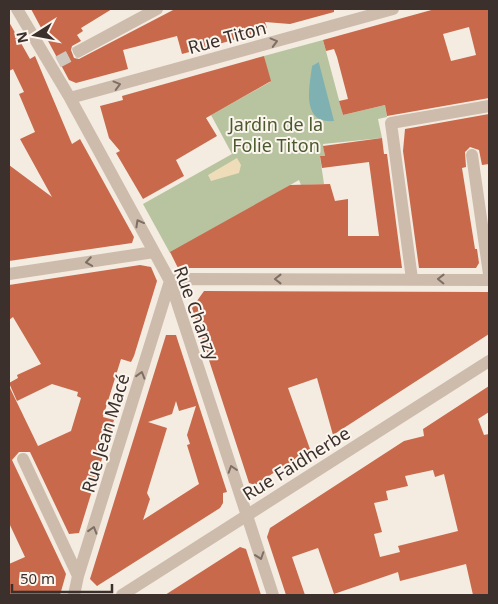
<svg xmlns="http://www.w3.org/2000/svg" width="498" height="604" viewBox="0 0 498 604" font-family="'Noto Sans',sans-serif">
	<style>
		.green { fill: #b8c4a0 }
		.sand { fill: #efdcb8 }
		.water { fill: #7fb0b2 }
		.building { fill: #c8694b; fill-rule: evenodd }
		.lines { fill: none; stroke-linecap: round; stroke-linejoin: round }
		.minor-tunnel { stroke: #cfc6bd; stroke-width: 12; stroke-dasharray: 12 6; stroke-linecap: butt }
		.minor { stroke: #cdbbac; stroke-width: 12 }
		.oneway { stroke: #7d6f65 }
		.labels { text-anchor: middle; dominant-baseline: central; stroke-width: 4; stroke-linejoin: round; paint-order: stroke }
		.street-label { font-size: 18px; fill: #3b302b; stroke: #fbf5ee }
		.park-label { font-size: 18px; fill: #4a5a2e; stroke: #fbf5ee }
	</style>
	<rect width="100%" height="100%" fill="#f4ebe1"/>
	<path class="green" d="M323,40L343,115L385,105L387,117L378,119L382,138L323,144L325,156L320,157L324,184L301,185L299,180L170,253L143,204L232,154L211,115L270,82L264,56Z"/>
	<path class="sand" d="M237,158L241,165L239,173L211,181L208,175Z"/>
	<path class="water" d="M319,62V63L334,121C300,124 310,85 312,66Z"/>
	<path class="building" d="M31,9H112L81,28L83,31L77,35L81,41L72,46L71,50L74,58L79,59L175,9H334V12L290,24L265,22L267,28L258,30L259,33L182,54L177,36L123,50L128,69L76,83L69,80Z
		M435,9H489V98L387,116L385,105L343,115L339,101L348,99L337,57L334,49L326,51L323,40ZM469,27L476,55L451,61L443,34Z
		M9,22L30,59L35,56L72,144L80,139L134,237L132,243L9,261V165L52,197L20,139L35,132L19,94L24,92L13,69L9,71Z
		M264,56L271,81L206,118L217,136L176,160L184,176L143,199L116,153L120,151L109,138L100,106L123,100L122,96Z
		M489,114V164L482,165L479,150L470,147L465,152L466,167L462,168L475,249H477L479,263L476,268H419L403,151L405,129Z
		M382,138L384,154H387L402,268H178L170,252L290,185L330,184L335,201L348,199V236H379L369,162L322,168L320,156H325L323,146Z
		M140,265L151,267L157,281L134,356L131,362L121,359L103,417L114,420L79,533L69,534L30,452H19L12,460L66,574L60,595H9V564L25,557L9,523V386L38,446L71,431L81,398L77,396L78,392L52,384L17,401L9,383L18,378L17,375L41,364L13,317L9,320V285Z
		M204,291L489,292V334L333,435L317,378L288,388L310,449L255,485L249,483L192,308Z
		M166,335H176L227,492L223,493V503L220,508L97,586L90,579ZM176,401L179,411L196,406L187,435L190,444L187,445L199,484L143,520L150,499L147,493L167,428L148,422L172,414Z
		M489,386V412L478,419L484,435L489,434V595H473L466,564L400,581L398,572L334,594L318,548L292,557L305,595H286L267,537L270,528L404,441L424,436L423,429ZM433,470L435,477L444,474L458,531L398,546L400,552L380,557L374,534L382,532L374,503L388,500L386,491L408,486L405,476Z
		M240,547L246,549L261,595H165Z"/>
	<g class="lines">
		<path class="minor-tunnel" d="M58,62L79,51"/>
		<path class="minor" d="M17,9L70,98L170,281L273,595
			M79,51L157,9
			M70,98L393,9
			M472,155L489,274
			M9,274L154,252
			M412,279L391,123L489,106
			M170,281L185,279L489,280
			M23,459L78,576
			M74,595L78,576L170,281
			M122,595L489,361"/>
	</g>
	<defs><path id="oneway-chevron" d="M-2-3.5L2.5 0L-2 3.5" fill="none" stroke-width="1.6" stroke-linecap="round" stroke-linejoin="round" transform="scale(1.25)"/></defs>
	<g class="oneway">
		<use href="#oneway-chevron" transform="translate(274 42) rotate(-15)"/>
		<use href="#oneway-chevron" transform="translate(117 85) rotate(-15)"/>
		<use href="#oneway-chevron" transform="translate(139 223) rotate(-119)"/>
		<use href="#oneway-chevron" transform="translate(89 262) rotate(171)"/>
		<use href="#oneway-chevron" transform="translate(278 279) rotate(180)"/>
		<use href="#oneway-chevron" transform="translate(441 279) rotate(-179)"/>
		<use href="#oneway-chevron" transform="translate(141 375) rotate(-73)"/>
		<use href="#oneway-chevron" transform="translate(232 469) rotate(-108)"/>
		<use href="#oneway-chevron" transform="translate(93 530) rotate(-73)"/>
		<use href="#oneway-chevron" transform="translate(260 556) rotate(71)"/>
	</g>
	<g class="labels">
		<g class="street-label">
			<text transform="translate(227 37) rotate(-15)">Rue Titon</text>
			<text transform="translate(197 313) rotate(70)">Rue Chanzy</text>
			<text transform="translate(105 433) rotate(-73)">Rue Jean Macé</text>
			<text transform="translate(296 463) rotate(-32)">Rue Faidherbe</text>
		</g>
		<g class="park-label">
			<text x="276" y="124">Jardin de la<tspan x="276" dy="21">Folie Titon</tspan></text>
		</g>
	</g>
	<rect width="498" height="604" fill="none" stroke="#3b302b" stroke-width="20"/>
	<g transform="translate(35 35) rotate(259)" stroke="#fbf5ee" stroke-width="4" paint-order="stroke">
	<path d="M0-4L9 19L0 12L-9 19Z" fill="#3b302b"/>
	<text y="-8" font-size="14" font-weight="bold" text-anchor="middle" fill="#3b302b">N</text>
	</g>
	<path d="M12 584v8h100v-8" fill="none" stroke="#3b302b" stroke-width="2.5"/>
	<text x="20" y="584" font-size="15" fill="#3b302b" stroke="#fbf5ee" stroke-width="4" paint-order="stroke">50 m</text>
</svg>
